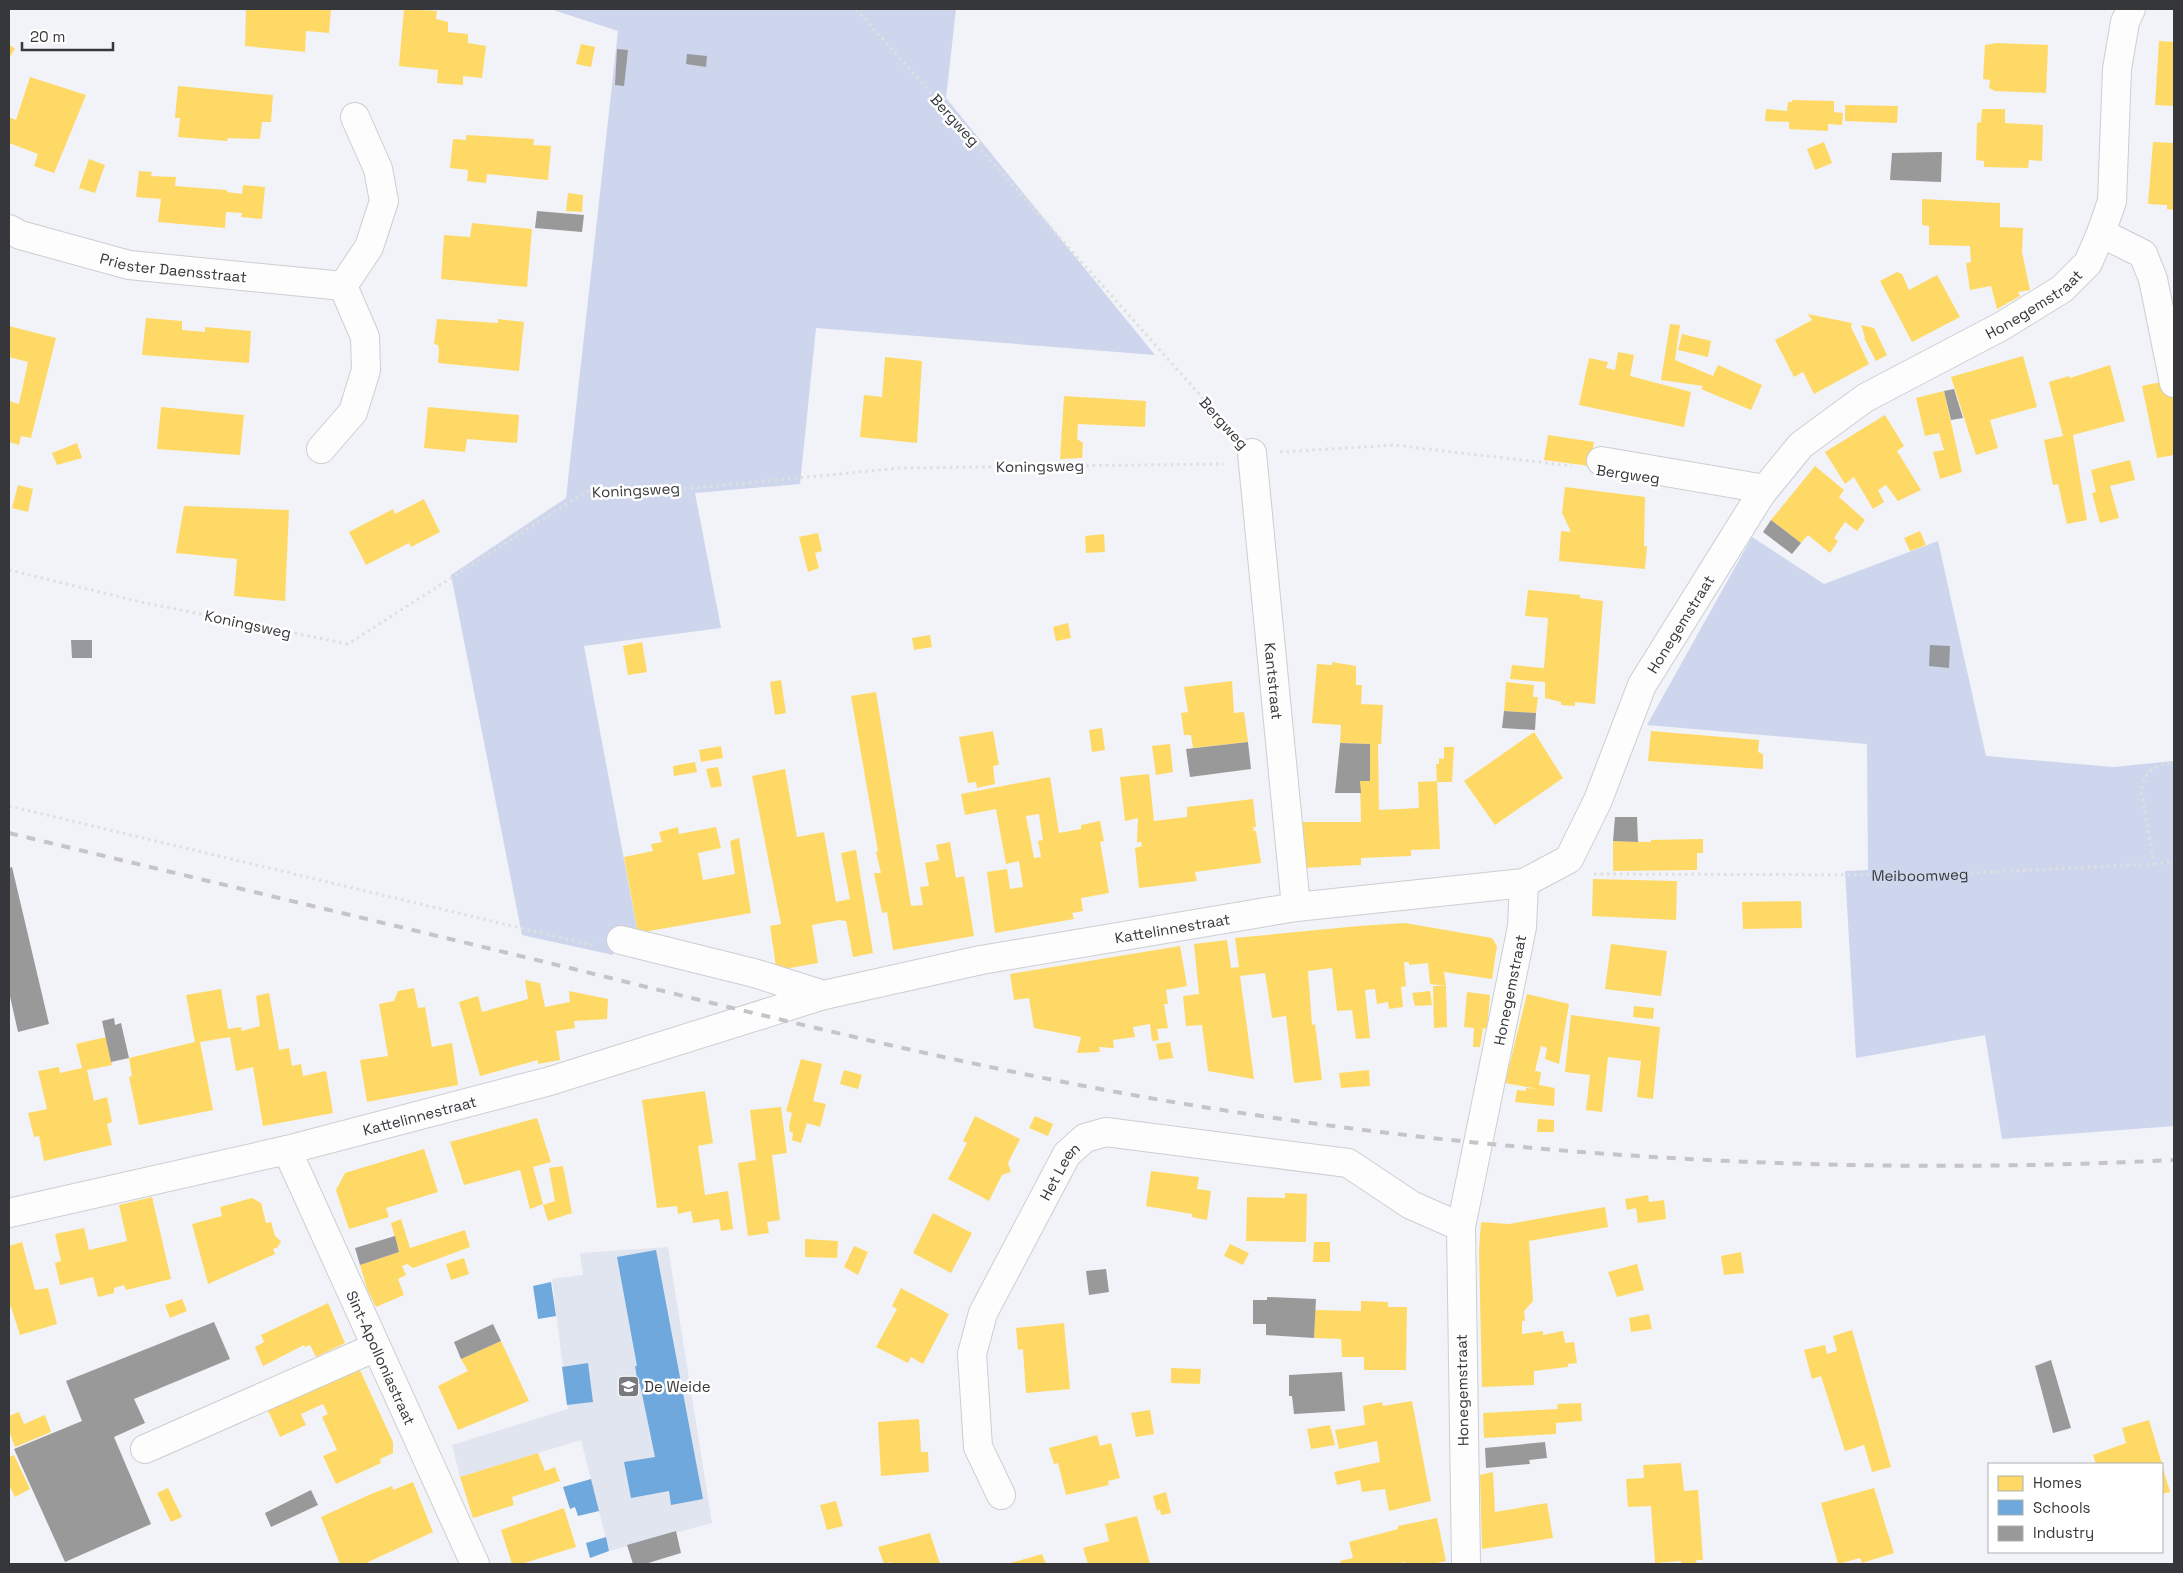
<svg xmlns="http://www.w3.org/2000/svg" width="2183" height="1573" viewBox="0 0 2183 1573" font-family="'Space Grotesk',sans-serif">
	<style>
		.built { fill: #e1e5ef }
		.green { fill: #cdd6ec }
		.homes { fill: #ffd966; fill-rule: evenodd }
		.schools { fill: #6fa8dc }
		.industry { fill: #999 }
		.building { fill: #98999d }
		.lines { fill: none; stroke-linecap: round; stroke-linejoin: round }
		.minor-casing { stroke: #ccced1; stroke-width: 30 }
		.path { stroke: #dddfe0; stroke-width: 3; stroke-dasharray: 2.5 4; stroke-linecap: butt }
		.minor { stroke: #fdfdfe; stroke-width: 28 }
		.rail { stroke: #c5c5c7; stroke-width: 4; stroke-dasharray: 9 9; stroke-linecap: butt }
		.labels { text-anchor: middle; dominant-baseline: central; stroke-width: 5; stroke-linejoin: round; paint-order: stroke }
		.street-label { font-size: 15px; fill: #35373a; stroke: #fff }
		.poi-label { font-size: 15px; fill: #35373a; stroke: #fff; text-anchor: start }
	</style>
	<rect width="100%" height="100%" fill="#f1f3f8"/>
	<path class="built" d="M668,1247L712,1523L609,1551L581,1440L460,1477L452,1445L568,1409L552,1279L583,1275L580,1253Z"/>
	<path class="green" d="M550,9H956L946,98L1155,355L816,328L800,484L695,493L721,628L584,646L638,934L618,930L613,955L522,935L451,575L566,498L618,31Z
		M1752,537L1824,584L1938,541L1986,756L2113,767L2174,761V1126L2002,1139L1985,1035L1856,1058L1845,871L1868,870L1867,744L1647,725Z"/>
	<path class="homes" d="M246,9H331L329,33L306,31L305,52L245,46Z
		M404,9L437,11L436,19L448,22V32L468,34V43L486,46L482,78L463,76V85L437,83L438,70L399,66Z
		M2159,41L2174,42V106L2155,105Z
		M1997,43L2048,45L2046,93L1995,91L1989,88L1990,80L1983,79L1985,45Z
		M9,44L15,49L9,58Z
		M581,44L595,47L591,67L576,64Z
		M30,77L86,95L54,173L34,166L38,154L9,143V117L16,120Z
		M178,86L273,95L271,122H262L260,139L228,138L227,141L178,137L180,118H175Z
		M1792,100L1834,101V112L1843,113L1842,125L1828,124V131L1789,129V122L1765,121L1766,109L1787,111L1788,102H1792Z
		M1845,105L1898,106L1897,123L1845,121Z
		M1982,109H2005V123L2043,125L2042,161L2029,160L2028,168L1984,167V161L1976,160L1977,123L1981,122Z
		M466,135L534,139L533,145L551,146L548,180L487,174L486,183L467,181L468,170L450,168L453,139L466,140Z
		M1824,142L1832,163L1815,170L1807,149Z
		M2153,142L2174,143V210L2167,209V205L2148,204Z
		M89,159L105,165L95,193L79,188Z
		M139,171L152,172L151,176L176,177L175,186L227,190V192L242,194L243,185L265,187L262,219L241,217L242,213L226,212L225,228L158,222L161,199L136,197Z
		M568,193L583,195L582,212L566,211Z
		M1922,199L2000,203V227L2023,228L2022,252L2030,290L2018,292L2020,296L1997,309L1991,286L1970,290L1966,263L1971,262L1970,246L1929,245V226L1922,225Z
		M472,223L532,229L527,287L441,279L444,235L470,237Z
		M1897,272L1902,274L1909,290L1937,275L1960,317L1912,342L1880,281Z
		M1808,314L1852,323L1851,327L1869,364L1814,394L1803,372L1794,377L1775,340L1812,320Z
		M146,318L182,321V330L205,332V327L251,331L249,363L142,355Z
		M437,319L498,323V319L524,322L519,371L438,363L439,349L438,345L434,344Z
		M1670,324L1680,325L1675,360L1713,376L1718,365L1762,385L1751,410L1701,389L1703,386L1661,380Z
		M1861,325L1874,328L1887,355L1876,361L1864,338L1865,337Z
		M9,326L56,338L31,438L21,436L19,445L9,442V401L19,404L28,362L9,357Z
		M1682,334L1711,341L1708,357L1678,350Z
		M1618,352L1634,355L1630,376L1691,392L1684,427L1579,405L1589,358L1608,362L1606,368L1615,370Z
		M2023,356L2037,407L1990,420L1998,448L1976,455L1951,377Z
		M885,357L922,361L917,443L860,437L864,395L882,397Z
		M2110,365L2125,421L2073,435L2087,520L2067,524L2058,484L2053,485L2044,440L2063,436L2049,382L2069,376L2070,378Z
		M2170,380L2174,405V455L2157,458L2142,386Z
		M1944,391L1962,472L1940,479L1933,452L1944,450L1939,433L1925,436L1916,398Z
		M1064,396L1146,401L1145,427L1078,424L1077,439L1083,443L1082,458L1060,459Z
		M161,407L244,415L240,455L157,449Z
		M428,407L519,415L517,443L467,439L465,452L424,448Z
		M1885,415L1904,446L1897,451L1921,490L1898,501L1886,485L1878,490L1884,502L1873,509L1854,477L1845,484L1825,452Z
		M1548,435L1594,442L1590,466L1544,460Z
		M77,443L82,458L57,465L52,453Z
		M2130,460L2135,480L2110,486L2119,518L2100,523L2092,493L2096,492L2091,470Z
		M1815,466L1844,490L1839,497L1865,520L1857,531L1845,522L1834,538L1838,541L1830,553L1808,535L1801,543L1771,520Z
		M18,485L33,489L28,512L12,508Z
		M1565,487L1645,497L1644,546H1647L1645,569L1559,561L1561,531L1571,532L1562,513Z
		M424,499L440,532L411,547L409,543L366,565L349,532L393,509L395,514Z
		M184,506L289,510L285,601L234,596L237,559L176,553Z
		M1920,531L1926,545L1910,551L1904,538Z
		M818,533L822,551L815,553L819,568L808,572L799,537Z
		M1104,534L1105,552L1086,553L1085,536Z
		M1528,590L1580,595V598L1603,601L1595,704L1575,702V706L1561,705V702L1545,698V682L1510,679L1512,665L1544,668L1548,618L1525,616Z
		M1068,623L1071,638L1056,641L1053,627Z
		M930,635L932,647L914,650L912,638Z
		M642,642L647,672L628,675L623,646Z
		M1332,662L1356,666V685H1362L1361,704L1383,705L1381,744H1378L1379,810L1419,808L1418,782L1437,781L1436,764H1439V758L1444,759V747H1454L1452,782H1437L1440,849L1411,850V856L1361,858V865L1303,868L1301,822H1361L1360,781H1370V744L1340,743L1341,725L1312,723L1317,664L1332,665Z
		M781,680L786,713L775,715L770,682Z
		M1232,681L1234,713L1244,712L1248,742L1193,748L1191,735H1184L1181,713L1188,712L1184,687Z
		M1506,682L1534,685L1533,697H1538L1536,713L1504,711Z
		M876,692L911,906L923,905L920,887L929,886L925,863L939,860L936,845L950,842L956,878L964,876L974,936L893,950L887,912L882,913L874,873H881L876,852L878,851L851,696Z
		M1102,728L1105,750L1092,752L1089,730Z
		M993,731L999,765L993,766L995,784L977,788L976,782L968,783L959,737Z
		M1651,731L1759,740L1758,752L1763,754V769L1648,761Z
		M1534,732L1563,778L1495,825L1464,781Z
		M1170,744L1173,772L1156,775L1152,746Z
		M721,746L723,758L701,762L699,750Z
		M695,762L697,772L674,776L673,766Z
		M718,767L722,786L711,788L706,769Z
		M785,769L797,837L824,832L836,902L850,899L841,853L856,850L873,953L853,957L846,921L839,920L812,925L818,963L790,968L776,967L770,926L781,924L752,776Z
		M1149,774L1154,821L1187,817V807L1253,799L1256,827H1253L1254,831H1256L1261,863L1195,872L1197,881L1139,888L1135,848L1142,846L1141,842H1137L1138,818L1125,821L1120,777Z
		M1050,777L1059,833L1081,829V825L1100,821L1104,841L1100,842L1109,893L1081,898L1083,911L1072,913L1074,919L995,933L987,872L1007,869L1010,889L1023,887L1019,861L1006,864L996,809L965,815L961,794ZM1039,814L1043,840L1038,841L1041,857L1034,858L1026,816Z
		M678,827L679,834L716,827L721,848L698,853L703,880L735,874L730,841L739,838L751,913L638,933L624,857L653,851L651,844L662,842L659,832Z
		M1703,839V853H1697V870L1613,871V841L1651,842V840Z
		M1593,879L1677,881L1676,920L1592,916Z
		M1801,901L1802,928L1743,929L1742,902Z
		M1405,923L1492,938L1497,946L1492,979L1444,972L1446,986L1447,1027L1434,1028L1433,986H1446L1430,984L1428,963L1409,965V962H1404L1406,986L1401,987L1403,1007L1389,1009L1388,1002L1377,1004L1375,989L1365,990L1370,1038L1356,1039L1352,1010L1337,1011L1332,968L1308,971L1312,1025L1315,1024L1322,1080L1294,1083L1286,1016L1272,1018L1265,973L1240,976L1254,1079L1208,1071L1202,1025L1186,1026L1183,996L1199,994L1194,944L1227,940L1231,968L1239,967L1235,938L1359,926Z
		M1611,944L1667,951L1661,996L1605,989Z
		M1180,946L1187,986L1166,990L1168,1004H1164L1168,1028L1157,1029L1159,1040L1152,1041L1150,1024L1133,1027L1135,1037L1113,1040L1114,1048L1099,1047L1100,1052L1077,1053L1081,1037L1034,1028L1029,998L1014,1000L1010,974Z
		M525,980L540,983L545,1007L570,1002L569,991L608,999L607,1019L574,1021L575,1028L556,1031L560,1060L538,1064V1060L480,1076L459,1002L478,996L482,1012L528,999Z
		M414,988L418,1008L425,1007L432,1047L452,1043L458,1085L367,1102L360,1060L388,1056L379,1004L394,1001L398,991Z
		M221,989L228,1029L241,1027L242,1031L260,1026L256,996L269,993L279,1050L289,1048L292,1066L301,1064L303,1076L326,1071L333,1113L263,1126L253,1067L236,1071L230,1037L200,1042L213,1110L139,1125L129,1077L132,1076L129,1058L195,1042L186,995Z
		M1430,991L1432,1005L1415,1006L1412,993Z
		M1467,992L1490,995L1487,1029L1483,1028L1480,1047H1473L1474,1028L1464,1027Z
		M1527,994L1569,1004L1559,1064L1545,1059L1547,1048L1541,1046L1535,1071L1541,1072L1539,1085L1555,1088L1554,1106L1515,1102L1517,1090L1526,1091V1088L1538,1089L1505,1083Z
		M1634,1006L1654,1008L1653,1019L1633,1017Z
		M1571,1015L1660,1027L1653,1099L1637,1097L1641,1061L1608,1057L1602,1112L1586,1110L1590,1075L1565,1072Z
		M106,1037L112,1065L87,1070L94,1101L107,1097L112,1122L107,1124L112,1145L44,1161L39,1136L34,1137L28,1113L47,1109L38,1071L59,1067L60,1073L82,1068L76,1044Z
		M1170,1042L1173,1058L1159,1060L1156,1044Z
		M801,1059L822,1064L813,1101L826,1104L820,1127L807,1123L801,1143L792,1140L793,1133L790,1132L789,1126L792,1113L786,1111Z
		M844,1070L862,1075L858,1089L840,1084Z
		M1369,1070L1370,1086L1341,1088L1339,1073Z
		M705,1091L713,1143L698,1146L705,1195L728,1191L733,1229L721,1231L719,1219L693,1223L691,1211L678,1214L677,1206L657,1208L642,1100Z
		M781,1107L787,1153L772,1155L780,1220L767,1222L769,1233L748,1236L738,1163L756,1160L750,1110Z
		M975,1116L1020,1139L1008,1163L1011,1172L1002,1175L989,1201L948,1179L967,1143L963,1141Z
		M1035,1116L1053,1124L1048,1136L1029,1128Z
		M537,1118L551,1162L533,1167L543,1204L530,1209L520,1170L464,1185L450,1142Z
		M1538,1119L1554,1120V1132H1537Z
		M424,1149L438,1192L386,1208L389,1217L349,1229L336,1190L345,1173Z
		M563,1166L572,1213L548,1221L543,1205L555,1201L549,1168Z
		M1151,1171L1199,1177L1197,1189L1211,1191L1207,1220L1192,1217V1214L1146,1206Z
		M1285,1193L1307,1194L1306,1242L1246,1241L1247,1197L1285,1198Z
		M1648,1195L1649,1202L1664,1200L1666,1219L1638,1223L1636,1208L1627,1210L1625,1199Z
		M152,1197L171,1279L126,1290L124,1285L114,1288V1293L98,1297L93,1277L60,1285L55,1263L61,1261L55,1234L84,1228L89,1250L127,1241L119,1205Z
		M252,1198L261,1203L266,1223L271,1222L275,1236L281,1241L278,1247L273,1249L275,1254L208,1284L192,1224L222,1216L220,1207Z
		M1605,1207L1608,1227L1529,1241L1533,1301L1524,1311L1525,1321H1522V1334L1543,1331V1335L1563,1331L1565,1343L1574,1342L1577,1363L1568,1364V1367L1534,1371V1385L1482,1387L1479,1250L1481,1222L1509,1224Z
		M933,1213L972,1233L951,1273L913,1253Z
		M401,1219L410,1248L465,1230L470,1247L413,1268L407,1264L402,1266L406,1275L398,1279L404,1295L376,1307L367,1289L360,1265L399,1252L391,1223Z
		M805,1239L838,1241L837,1258L805,1257Z
		M22,1242L35,1290L48,1288L57,1324L20,1335L11,1307H9V1246Z
		M1314,1242H1330V1262H1313Z
		M1230,1244L1249,1253L1243,1265L1224,1256Z
		M854,1246L868,1252L858,1275L844,1267Z
		M1741,1252L1744,1273L1724,1275L1721,1256Z
		M464,1258L469,1274L451,1280L446,1264Z
		M1637,1264L1644,1290L1617,1297L1608,1272Z
		M901,1288L949,1314L923,1364L911,1357L908,1363L876,1347L897,1309L892,1306Z
		M182,1299L187,1311L170,1318L165,1305Z
		M1361,1301L1388,1302V1307H1407L1406,1370H1364V1357H1342L1341,1339L1314,1338L1315,1310L1361,1311Z
		M328,1303L345,1343L316,1357L310,1345L305,1347L304,1345L263,1366L255,1347L264,1342L261,1335Z
		M1649,1314L1652,1329L1631,1332L1629,1318Z
		M1064,1323L1070,1389L1026,1393L1023,1349L1018,1350L1016,1328Z
		M1852,1330L1891,1467L1872,1472L1864,1445L1845,1451L1821,1376L1812,1379L1804,1350L1825,1345L1827,1354L1837,1351L1833,1336Z
		M501,1341L529,1401L458,1430L438,1386L468,1371L461,1359Z
		M359,1368L393,1442V1453L380,1459L381,1463L336,1484L323,1456L337,1450L322,1417L328,1414L323,1404L301,1414L306,1425L280,1437L266,1406Z
		M1171,1368L1201,1369L1200,1384L1171,1383Z
		M1412,1401L1431,1501L1389,1511L1385,1489L1362,1492L1360,1480L1337,1485L1334,1472L1380,1462L1377,1441L1339,1449L1335,1430L1365,1425L1363,1406L1382,1402L1383,1406Z
		M1581,1403L1582,1421L1556,1423V1434L1484,1438L1483,1413L1558,1409L1557,1404Z
		M1150,1410L1154,1434L1136,1437L1131,1413Z
		M19,1412L24,1424L45,1415L51,1432L15,1447L9,1431V1416Z
		M919,1419L921,1452H928L929,1472L881,1476L878,1422Z
		M2149,1420L2162,1464H2096L2093,1455L2126,1443L2122,1428Z
		M1330,1425L1335,1445L1311,1449L1307,1429Z
		M1097,1435L1100,1446L1111,1443L1120,1478L1108,1481L1109,1485L1066,1495L1058,1463L1054,1464L1049,1448Z
		M538,1453L545,1471L555,1467L560,1481L512,1497L514,1505L473,1518L460,1477Z
		M14,1455L30,1489L15,1497L9,1485V1457Z
		M1681,1463L1684,1491L1698,1490L1703,1560H1696L1697,1564H1681V1561L1655,1563L1651,1506L1628,1507L1626,1479L1644,1478L1643,1465Z
		M2162,1465L2170,1492L2162,1494Z
		M1493,1472L1495,1512L1547,1503L1553,1538L1482,1549L1480,1475Z
		M413,1482L433,1532L364,1564H340L321,1517L371,1494L392,1486L393,1490Z
		M168,1488L182,1517L171,1522L157,1493Z
		M1874,1488L1894,1553L1862,1563L1860,1558L1838,1564L1821,1503Z
		M1166,1492L1171,1513L1161,1515L1160,1509L1157,1511L1153,1496Z
		M836,1501L843,1526L827,1530L820,1505Z
		M564,1508L576,1547L521,1564H512L501,1530Z
		M1137,1516L1150,1564H1088L1083,1548L1109,1541L1105,1524Z
		M1437,1518L1446,1561L1432,1564H1405V1562L1394,1564H1341L1340,1561L1353,1558L1349,1542L1398,1529V1526Z
		M930,1533L940,1564H891V1562L884,1564L878,1547Z
		M1042,1554L1046,1564H1007Z"/>
	<path class="schools" d="M656,1250L703,1499L671,1505L669,1491L631,1498L624,1462L655,1457L640,1384H638L635,1366H637L617,1257Z
		M551,1282L556,1316L538,1319L533,1286Z
		M588,1363L593,1402L567,1405L562,1367Z
		M591,1479L599,1511L578,1516L575,1507L570,1509L563,1487Z
		M606,1537L609,1551L590,1558L586,1543Z"/>
	<path class="industry" d="M1942,152L1941,182L1890,180L1892,153Z
		M537,211L584,215L582,232L535,228Z
		M1954,389L1963,418L1951,420L1944,391Z
		M1771,520L1801,543L1792,554L1763,532Z
		M1504,711L1536,713L1535,730L1502,728Z
		M1248,742L1251,769L1190,777L1186,749Z
		M1340,743L1370,744V781H1360L1361,793H1335Z
		M1615,817H1637L1638,842L1613,841Z
		M12,867L49,1024L18,1032L9,992V868Z
		M114,1018L115,1025L121,1023L129,1058L111,1062L102,1021Z
		M395,1236L399,1252L360,1265L355,1248Z
		M1106,1269L1109,1292L1089,1295L1086,1271Z
		M1267,1297L1316,1299L1314,1338L1266,1335V1324H1253V1300H1267Z
		M214,1322L230,1359L134,1399L145,1423L114,1437L151,1524L65,1562L14,1449L82,1421L66,1381Z
		M493,1324L501,1341L461,1359L454,1342Z
		M2051,1360L2071,1428L2053,1433L2035,1366Z
		M1342,1372L1345,1411L1294,1414L1292,1396H1289V1375Z
		M1545,1442L1547,1458L1529,1460L1530,1464L1486,1468L1485,1448Z
		M311,1490L318,1505L271,1527L265,1513Z
		M676,1531L681,1553L645,1564H633L627,1545Z"/>
	<path class="building" d="M617,49L628,50L624,86L615,85Z
		M687,54L707,56L706,67L686,64Z
		M71,640H92V658H72Z
		M1930,645L1950,646L1949,668L1929,666Z"/>
	<g class="lines">
		<defs>
			<g id="minor">
				<path id="s2" d="M9,229L20,235L129,265L343,286L369,247L384,201L378,169L355,117"/>
				<path d="M2101,233L2143,254L2153,279L2174,383"/>
				<path d="M321,449L353,412L366,370L365,337L343,286"/>
				<path id="s3" d="M1252,453L1296,907"/>
				<path d="M1601,461L1765,489"/>
				<path d="M621,940L754,973L824,995"/>
				<path id="s4" d="M287,1150L475,1564"/>
				<path id="s5" d="M9,1213L287,1150L550,1081L824,995L981,960L1296,907L1524,883"/>
				<path d="M145,1449L376,1347"/>
				<path id="s6" d="M1001,1495L978,1447L972,1354L983,1313L1067,1154L1085,1138L1106,1132L1348,1163L1411,1205L1461,1227"/>
				<path id="s7" d="M1466,1564L1461,1227L1522,927L1524,883L1569,859L1598,800L1642,685L1761,494L1801,445L1865,398L2002,326L2062,289L2088,263L2101,233L2112,201L2117,69L2125,22L2131,9"/>
			</g>
		</defs>
		<use href="#minor" class="minor-casing"/>
		<g class="path">
			<path d="M856,9L1233,432"/>
			<path d="M1280,452L1394,445L1572,466"/>
			<path d="M9,570L141,602L348,644L587,491L695,488L900,468L1224,464"/>
			<path d="M9,806L592,945"/>
			<path d="M2154,864L2174,861"/>
			<path id="s1" d="M1594,874L1928,875L2154,864L2141,790C2147,768 2153,767 2174,761"/>
		</g>
		<use href="#minor" class="minor"/>
		<path class="rail" d="M9,833C199,879 389,924 578,970C772,1018 965,1066 1161,1100C1495,1157 1836,1177 2174,1160"/>
	</g>
	<defs>
		<symbol id="school-square" viewBox="-11 -11 22 22"><rect x="-9" y="-9" width="18" height="18" rx="4" fill="#77797c" stroke="#fff"/><path d="M0-5L7-2L0 1L-7-2ZM-4 1L0 2.5L4 1V4Q0 6-4 4Z" fill="#fff"/></symbol>
	</defs>
	<g fill-rule="evenodd">
		<use href="#school-square" x="616" y="1374" width="25" height="25"/>
	</g>
	<g class="labels">
		<g class="street-label">
			<text transform="translate(955 120) rotate(48)">Bergweg</text>
			<text stroke="none"><textPath href="#s2" startOffset="170">Priester Daensstraat</textPath></text>
			<text stroke="none"><textPath href="#s7" startOffset="1488">Honegemstraat</textPath></text>
			<text transform="translate(1224 423) rotate(48)">Bergweg</text>
			<text transform="translate(1040 466) rotate(-1)">Koningsweg</text>
			<text transform="translate(1628 474) rotate(8)">Bergweg</text>
			<text transform="translate(636 490) rotate(-3)">Koningsweg</text>
			<text transform="translate(248 624) rotate(12)">Koningsweg</text>
			<text stroke="none"><textPath href="#s7" startOffset="999">Honegemstraat</textPath></text>
			<text stroke="none"><textPath href="#s3" startOffset="229">Kantstraat</textPath></text>
			<text stroke="none"><textPath href="#s1" startOffset="326">Meiboomweg</textPath></text>
			<text stroke="none"><textPath href="#s5" startOffset="1199">Kattelinnestraat</textPath></text>
			<text stroke="none"><textPath href="#s7" startOffset="579">Honegemstraat</textPath></text>
			<text stroke="none"><textPath href="#s5" startOffset="422">Kattelinnestraat</textPath></text>
			<text stroke="none"><textPath href="#s6" startOffset="350">Het Leen</textPath></text>
			<text stroke="none"><textPath href="#s4" startOffset="228">Sint-Apolloniastraat</textPath></text>
			<text transform="translate(1462 1390) rotate(-91)">Honegemstraat</text>
		</g>
		<g class="poi-label">
			<text x="644" y="1386">De Weide</text>
		</g>
	</g>
	<rect width="2183" height="1573" fill="none" stroke="#35373a" stroke-width="20"/>
	<rect x="1988" y="1463" width="175" height="90" fill="#ffffff" stroke="#aeafb0"/>
	<rect x="1998" y="1476" width="25" height="15" fill="#ffd966" stroke="#aeafb0"/>
	<text x="2033" y="1488" font-size="15" fill="#35373a">Homes</text>
	<rect x="1998" y="1500" width="25" height="15" fill="#6fa8dc" stroke="#aeafb0"/>
	<text x="2033" y="1513" font-size="15" fill="#35373a">Schools</text>
	<rect x="1998" y="1526" width="25" height="15" fill="#999999" stroke="#aeafb0"/>
	<text x="2033" y="1538" font-size="15" fill="#35373a">Industry</text>
	<path d="M22 42v8h91v-8" fill="none" stroke="#35373a" stroke-width="2.5"/>
	<text x="30" y="42" font-size="15" fill="#35373a" stroke="#ffffff" stroke-width="4" paint-order="stroke">20 m</text>
</svg>
